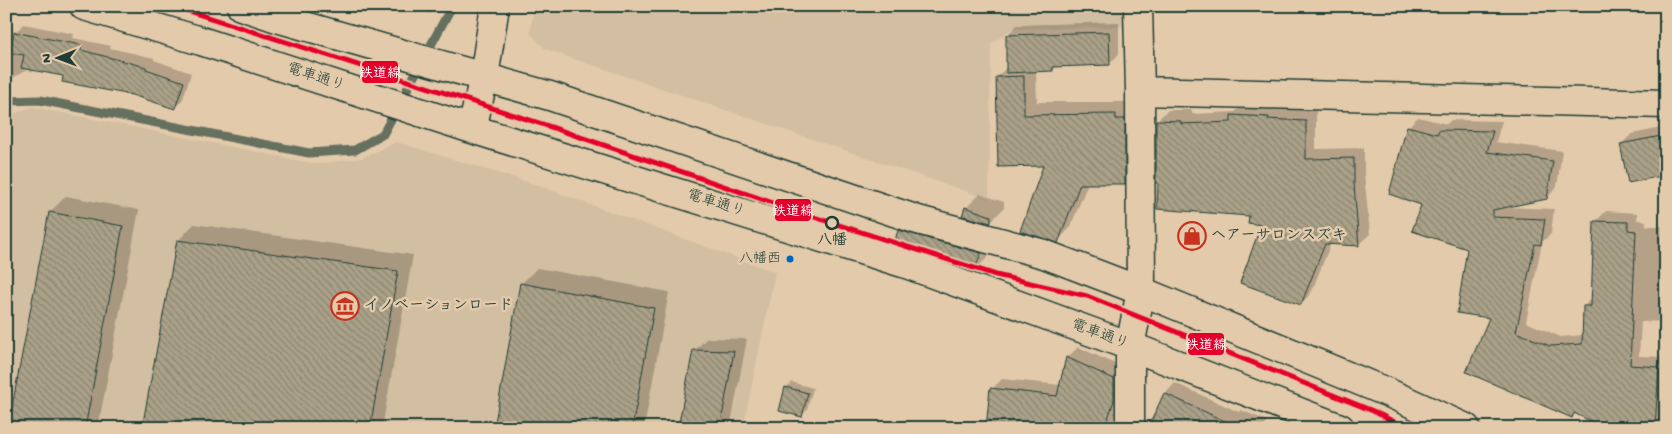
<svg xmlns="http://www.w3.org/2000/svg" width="1672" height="434" viewBox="0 0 1672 434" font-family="'Gochi Hand','Klee One',sans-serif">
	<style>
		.built { fill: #d2bea0 }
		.shadow { fill: #0003 }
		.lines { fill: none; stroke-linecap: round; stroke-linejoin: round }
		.stream { stroke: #656f5e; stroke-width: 9 }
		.building { fill: url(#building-back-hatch); stroke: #1f3d34 }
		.minor-casing { stroke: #1f3d34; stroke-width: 31 }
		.tertiary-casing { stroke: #1f3d34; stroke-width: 31 }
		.minor { stroke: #e3caab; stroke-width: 28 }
		.tertiary { stroke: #e3caab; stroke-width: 28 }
		.rail-1-casing { stroke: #e3caab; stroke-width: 9 }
		.rail-1 { stroke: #e4002b; stroke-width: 5 }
		.stop-dot { fill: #e3caab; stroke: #1f3d34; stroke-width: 2.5 }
		.bus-dot { fill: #0065bd; stroke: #e3caab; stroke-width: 2 }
		.labels { text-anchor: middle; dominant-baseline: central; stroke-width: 5; stroke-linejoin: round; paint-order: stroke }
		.bus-label { font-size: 14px; fill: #1f3d34; stroke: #e3caab; text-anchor: end }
		.street-label { font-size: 15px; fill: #1f3d34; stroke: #e3caab }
		.poi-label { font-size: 15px; font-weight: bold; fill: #1f3d34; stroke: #e3caab; text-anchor: start }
		.stop-label { font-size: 15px; font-weight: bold; fill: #1f3d34; stroke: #e3caab }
		.line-badge { stroke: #e3caab; stroke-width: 2 }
		.badge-label { font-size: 14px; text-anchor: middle; font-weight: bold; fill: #fff }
	</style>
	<defs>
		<pattern id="building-back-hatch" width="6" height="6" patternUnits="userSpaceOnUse" patternTransform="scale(1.25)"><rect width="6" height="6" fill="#aaa188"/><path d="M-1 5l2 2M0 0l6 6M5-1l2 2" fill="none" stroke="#8a8470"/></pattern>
	</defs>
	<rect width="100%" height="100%" fill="#e3caab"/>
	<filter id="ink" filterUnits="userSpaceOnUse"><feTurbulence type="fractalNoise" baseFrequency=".02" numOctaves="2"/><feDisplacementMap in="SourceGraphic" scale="10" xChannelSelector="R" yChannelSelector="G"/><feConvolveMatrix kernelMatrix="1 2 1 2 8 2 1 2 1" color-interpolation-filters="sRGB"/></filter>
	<g filter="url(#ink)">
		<path class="built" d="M534,6H1127V27L1012,29L991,44L989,199L545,49L530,33Z
			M33,107L316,164L362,158L396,142L534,184L775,272L743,428H6V116Z"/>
		<path class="shadow" d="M409,6H437L430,14Z
			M1119,22V54L1109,64L1058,65L1053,70L1036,71L1037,102H1128L1137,169L1124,182L1088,183L1070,228L1058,241L1045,165L997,77L1007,67V35L1017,25Z
			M24,24L74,34L73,38L111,46L110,48L154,58V60L191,73L183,99L175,108L132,93L65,75L30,68L6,82L15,32Z
			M1243,104L1279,107V109L1316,110V149L1364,148V173L1370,234L1359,244L1331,243L1311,293L1301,304L1263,224L1250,215L1159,182L1157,120L1168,110H1192V114L1235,112Z
			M1418,117L1447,124L1451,120L1502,121L1496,142L1562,151L1557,187L1547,198L1505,207L1554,209L1551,234L1542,242L1526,322L1561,337L1583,335L1584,306L1592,298L1595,222L1606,211L1638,213L1637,220L1646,221V226H1666V321L1641,322L1639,356L1666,357V416L1660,428H1607L1576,413L1572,417L1490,317L1468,248L1422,204L1408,127Z
			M1666,127V174L1621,144L1632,134Z
			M980,194L1004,202V208L990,222L966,208Z
			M66,196L139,210L98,428H9L50,212Z
			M913,217L994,239L988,257L974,271L899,231Z
			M194,224L413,255L382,428H143L178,241Z
			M537,268L669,292L644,428H495L521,284Z
			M707,338L747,339L730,428H679L694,351Z
			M1078,347L1124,368V389L1111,428H1061L992,389L1002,379L1061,385L1067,358Z
			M791,382L813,388L807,410L802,415L786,388Z
			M1175,383L1239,412L1241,410L1267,421L1264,428H1149L1165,394Z"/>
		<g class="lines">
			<path class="stream" d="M6,101L40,100L309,153L355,150L383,134L452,6"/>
		</g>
		<path class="building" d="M14,32L81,45V50L146,67V69L184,82L175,109L132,95L62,82L63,76L21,68L24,55L10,53Z
			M1109,32L1110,65L1053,67V71L1006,73V35Z
			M1024,76V115L1116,114V119H1125V184H1080L1058,243L1020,231L1043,166L998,167L996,77Z
			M1231,115L1269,117L1268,119L1306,121V159L1354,158V184L1359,246L1325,244L1301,305L1240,283L1261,225L1248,223L1249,216L1157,209L1158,183H1156V120L1181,121V124L1231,122Z
			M1407,126L1437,134L1439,130L1493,131L1487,152L1553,161L1547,199L1493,210V217L1545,219L1541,245L1535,244L1516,332L1550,346L1582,344L1583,306H1591L1594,221L1628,222V230L1636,231L1630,365L1659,367L1655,428H1604L1574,413L1572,418L1466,372L1489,318L1457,313L1467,249L1412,231L1421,205L1389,194Z
			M1661,136L1666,161V175L1628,183L1620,144Z
			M965,207L991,216V223L962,216Z
			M49,212L123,226L85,428H8Z
			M898,230L981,253L974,272L894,244Z
			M177,240L398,271L370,428H142Z
			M520,283L654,308L632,428H494Z
			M693,350L734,351L720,428H678Z
			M1066,357L1114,379V400L1105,428H986L990,388L1057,396Z
			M785,387L808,393L802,417L779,411Z
			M1164,393L1240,428H1148Z"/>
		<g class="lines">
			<defs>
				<path id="minor" d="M1140,91L1666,104
					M1130,428V346L1141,291L1140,91L1138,6"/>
				<path id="tertiary" d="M84,6L201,41L472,129L909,265L1130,346L1340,428
					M241,6L277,18L550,96L918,220L1044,254L1141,291L1389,393L1466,428
					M472,129L484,77L495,6"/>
			</defs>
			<use href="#minor" class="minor-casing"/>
			<use href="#tertiary" class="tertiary-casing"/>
			<use href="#minor" class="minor"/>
			<use href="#tertiary" class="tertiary"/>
			<defs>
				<path id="rail-1" d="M173,6L545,125L814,217L996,275L1087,296L1373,411L1406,428"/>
			</defs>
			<use href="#rail-1" class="rail-1-casing"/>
			<use href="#rail-1" class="rail-1"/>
		</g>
	</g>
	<defs>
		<symbol id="shop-ring" viewBox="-11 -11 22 22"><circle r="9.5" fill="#e3caab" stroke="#c8321e" stroke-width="1.5"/><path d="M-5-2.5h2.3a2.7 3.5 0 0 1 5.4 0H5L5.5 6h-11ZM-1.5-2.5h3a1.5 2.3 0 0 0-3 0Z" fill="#c8321e"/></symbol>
		<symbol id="museum-ring" viewBox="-11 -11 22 22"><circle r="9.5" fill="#e3caab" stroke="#c8321e" stroke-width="1.5"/><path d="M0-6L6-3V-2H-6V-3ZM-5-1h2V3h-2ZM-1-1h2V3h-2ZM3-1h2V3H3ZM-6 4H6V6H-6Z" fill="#c8321e"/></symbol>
	</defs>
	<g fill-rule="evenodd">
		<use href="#shop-ring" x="1176" y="220" width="32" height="32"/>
		<use href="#museum-ring" x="329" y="290" width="32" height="32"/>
	</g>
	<circle class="stop-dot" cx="832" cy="223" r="6"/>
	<circle class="bus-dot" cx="790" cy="259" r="4.5"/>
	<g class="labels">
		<g class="bus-label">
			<text x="781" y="259">八幡西</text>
		</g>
		<g class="street-label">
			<text transform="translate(316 78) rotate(18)">電車通り</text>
			<text transform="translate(716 204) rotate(17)">電車通り</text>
			<text transform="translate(1100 335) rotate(20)">電車通り</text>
		</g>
		<g class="poi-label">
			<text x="1211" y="236">ヘアーサロンスズキ</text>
			<text x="364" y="306">イノベーションロード</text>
		</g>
		<g class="stop-label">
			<text x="832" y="241">八幡</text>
		</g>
	</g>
	<g class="line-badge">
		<rect x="361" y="60" width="38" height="24" rx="5" fill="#e4002b"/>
		<rect x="774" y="198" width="38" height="24" rx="5" fill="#e4002b"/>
		<rect x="1187" y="332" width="38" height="24" rx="5" fill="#e4002b"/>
	</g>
	<g class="badge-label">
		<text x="380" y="77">鉄道線</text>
		<text x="793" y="215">鉄道線</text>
		<text x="1206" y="349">鉄道線</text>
	</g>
	<rect width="1672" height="434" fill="none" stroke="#e3caab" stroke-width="25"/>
	<rect x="12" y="12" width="1647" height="409" fill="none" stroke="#1f3d34" stroke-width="2" filter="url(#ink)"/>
	<g transform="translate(58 58) rotate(269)" stroke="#e3caab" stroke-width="4" paint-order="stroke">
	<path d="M0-4L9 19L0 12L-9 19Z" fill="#1f3d34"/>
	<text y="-8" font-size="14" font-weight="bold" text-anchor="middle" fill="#1f3d34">N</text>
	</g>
</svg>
